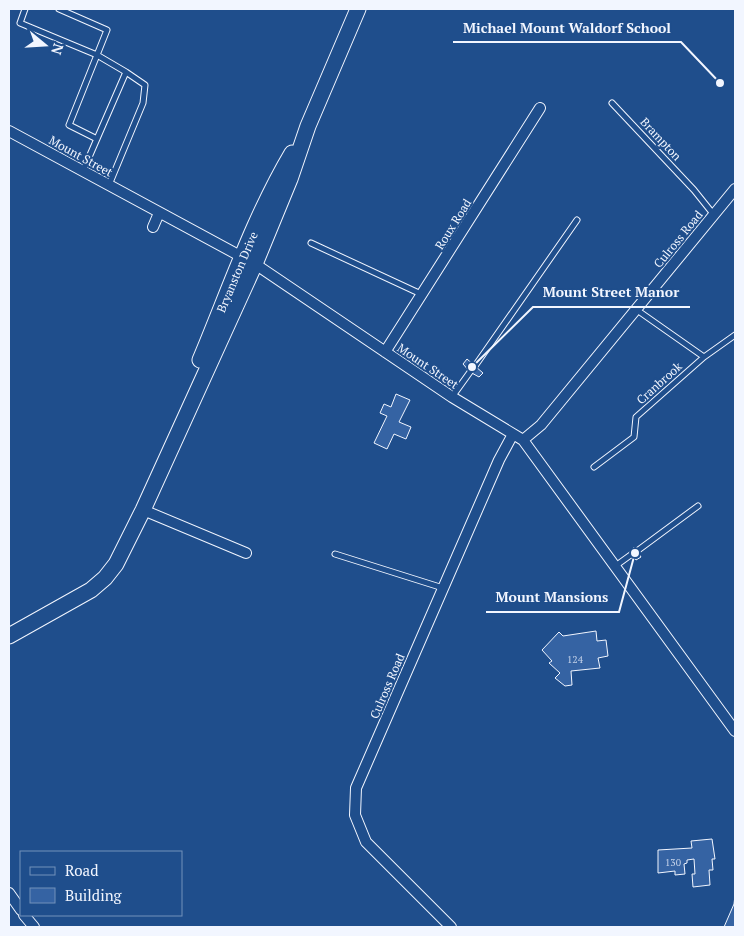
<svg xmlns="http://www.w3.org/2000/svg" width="744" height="936" viewBox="0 0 744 936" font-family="'PT Serif',serif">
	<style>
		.building { fill: #3563a3; stroke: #f2f6ff }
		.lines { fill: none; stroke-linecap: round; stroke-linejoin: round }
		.lane-casing { stroke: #f2f6ff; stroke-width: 7 }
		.street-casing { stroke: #f2f6ff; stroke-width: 12 }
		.secondary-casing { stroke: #f2f6ff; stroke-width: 17 }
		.lane { stroke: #1f4e8c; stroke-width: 5 }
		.street { stroke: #1f4e8c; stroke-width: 10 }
		.secondary { stroke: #1f4e8c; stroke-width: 15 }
		.labels { text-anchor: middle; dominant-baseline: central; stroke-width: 4; stroke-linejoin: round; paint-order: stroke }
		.number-label { font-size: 10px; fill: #c3d1e8 }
		.street-label { font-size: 12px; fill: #f2f6ff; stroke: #1f4e8c }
		.leader { fill: none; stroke: #f2f6ff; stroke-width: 2 }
		.callout-dot { fill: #f2f6ff; stroke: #1f4e8c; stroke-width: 2 }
		.callout-label { font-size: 14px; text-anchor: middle; font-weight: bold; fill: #f2f6ff; stroke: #1f4e8c; stroke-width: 4; stroke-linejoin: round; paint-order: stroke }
	</style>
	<rect width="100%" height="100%" fill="#1f4e8c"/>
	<path class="building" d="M467,359L483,373L479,377L470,372L463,364Z
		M396,394L410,400L399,422L411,427L406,439L394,434L387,449L374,443L387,416L380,413L384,404L391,407Z
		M634,547L641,557L636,560L630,551Z
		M596,631L597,641L606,640L608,656L598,658L600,668L571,671L572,685L565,686L555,678L560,673L549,663L552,661L542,650L559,632L563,636Z
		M712,839L715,859H712L713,870H709L710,885L693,887L692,874H695L694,859L687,860V863L684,864L685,874L675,875V871L658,873V850L692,848L691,841Z
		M735,895V927H724L734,904Z"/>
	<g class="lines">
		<defs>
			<path id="lane" d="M25,9L20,23L97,55L126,72
				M59,9L107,30L69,125L97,139
				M612,103L694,190L714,215
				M83,171L126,72L145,85L143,103L109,185
				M311,243L421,294
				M704,357L735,335
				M475,366L577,220
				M452,397L470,372
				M594,467L634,437L636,417L704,357L637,310
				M637,551L698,506
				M335,554L443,588
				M614,567L632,554"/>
			<path id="street" d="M9,131L255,264L452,397L523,440L735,731
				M153,227L159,213
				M385,352L540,108
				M523,440L541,425L735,189
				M143,510L246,553
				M9,893L21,910
				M24,915L34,927
				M451,927L366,842L355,815L356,788L499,460L513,434"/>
			<path id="secondary" d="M200,360C229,291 254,217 292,153
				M9,636L91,590L105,578L116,564L143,510L255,264L290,179L308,126L358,9"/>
		</defs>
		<use href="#lane" class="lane-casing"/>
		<use href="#street" class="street-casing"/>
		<use href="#secondary" class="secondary-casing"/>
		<use href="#lane" class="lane"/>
		<use href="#street" class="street"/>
		<use href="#secondary" class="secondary"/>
	</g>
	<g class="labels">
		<g class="number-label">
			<text x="575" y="659">124</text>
			<text x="673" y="862">130</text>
		</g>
		<g class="street-label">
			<text transform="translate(661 139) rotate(47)">Brampton</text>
			<text transform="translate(81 156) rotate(29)">Mount Street</text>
			<text transform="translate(453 224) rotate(-58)">Roux Road</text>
			<text transform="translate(678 239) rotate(-51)">Culross Road</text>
			<text transform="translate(237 272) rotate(-67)">Bryanston Drive</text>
			<text transform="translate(428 366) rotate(34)">Mount Street</text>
			<text transform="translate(659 383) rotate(-42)">Cranbrook</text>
			<text transform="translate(387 686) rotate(-67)">Culross Road</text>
		</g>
	</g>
	<path class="leader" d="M720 83L681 42H453M472 367L533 307H690M635 553L619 612H486"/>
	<g class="callout-dot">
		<circle cx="720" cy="83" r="5"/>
		<circle cx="472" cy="367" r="5"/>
		<circle cx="635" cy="553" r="5"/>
	</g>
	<g class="callout-label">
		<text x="567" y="33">Michael Mount Waldorf School</text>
		<text x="611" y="297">Mount Street Manor</text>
		<text x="552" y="602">Mount Mansions</text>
	</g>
	<rect width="744" height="936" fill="none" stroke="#f2f6ff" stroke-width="20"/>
	<rect x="20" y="851" width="162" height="65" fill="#1f4e8c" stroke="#7391ba"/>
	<rect x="30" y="867" width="25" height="8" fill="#1f4e8c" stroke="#7391ba"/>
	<text x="65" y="876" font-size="15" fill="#f2f6ff">Road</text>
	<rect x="30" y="888" width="25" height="15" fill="#3563a3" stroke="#7391ba"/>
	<text x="65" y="901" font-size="15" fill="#f2f6ff">Building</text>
	<g transform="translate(45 45) rotate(108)" stroke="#1f4e8c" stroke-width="4" paint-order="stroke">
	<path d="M0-4L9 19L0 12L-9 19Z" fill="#f2f6ff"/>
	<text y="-8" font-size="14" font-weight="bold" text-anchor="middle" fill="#f2f6ff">N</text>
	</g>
</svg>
